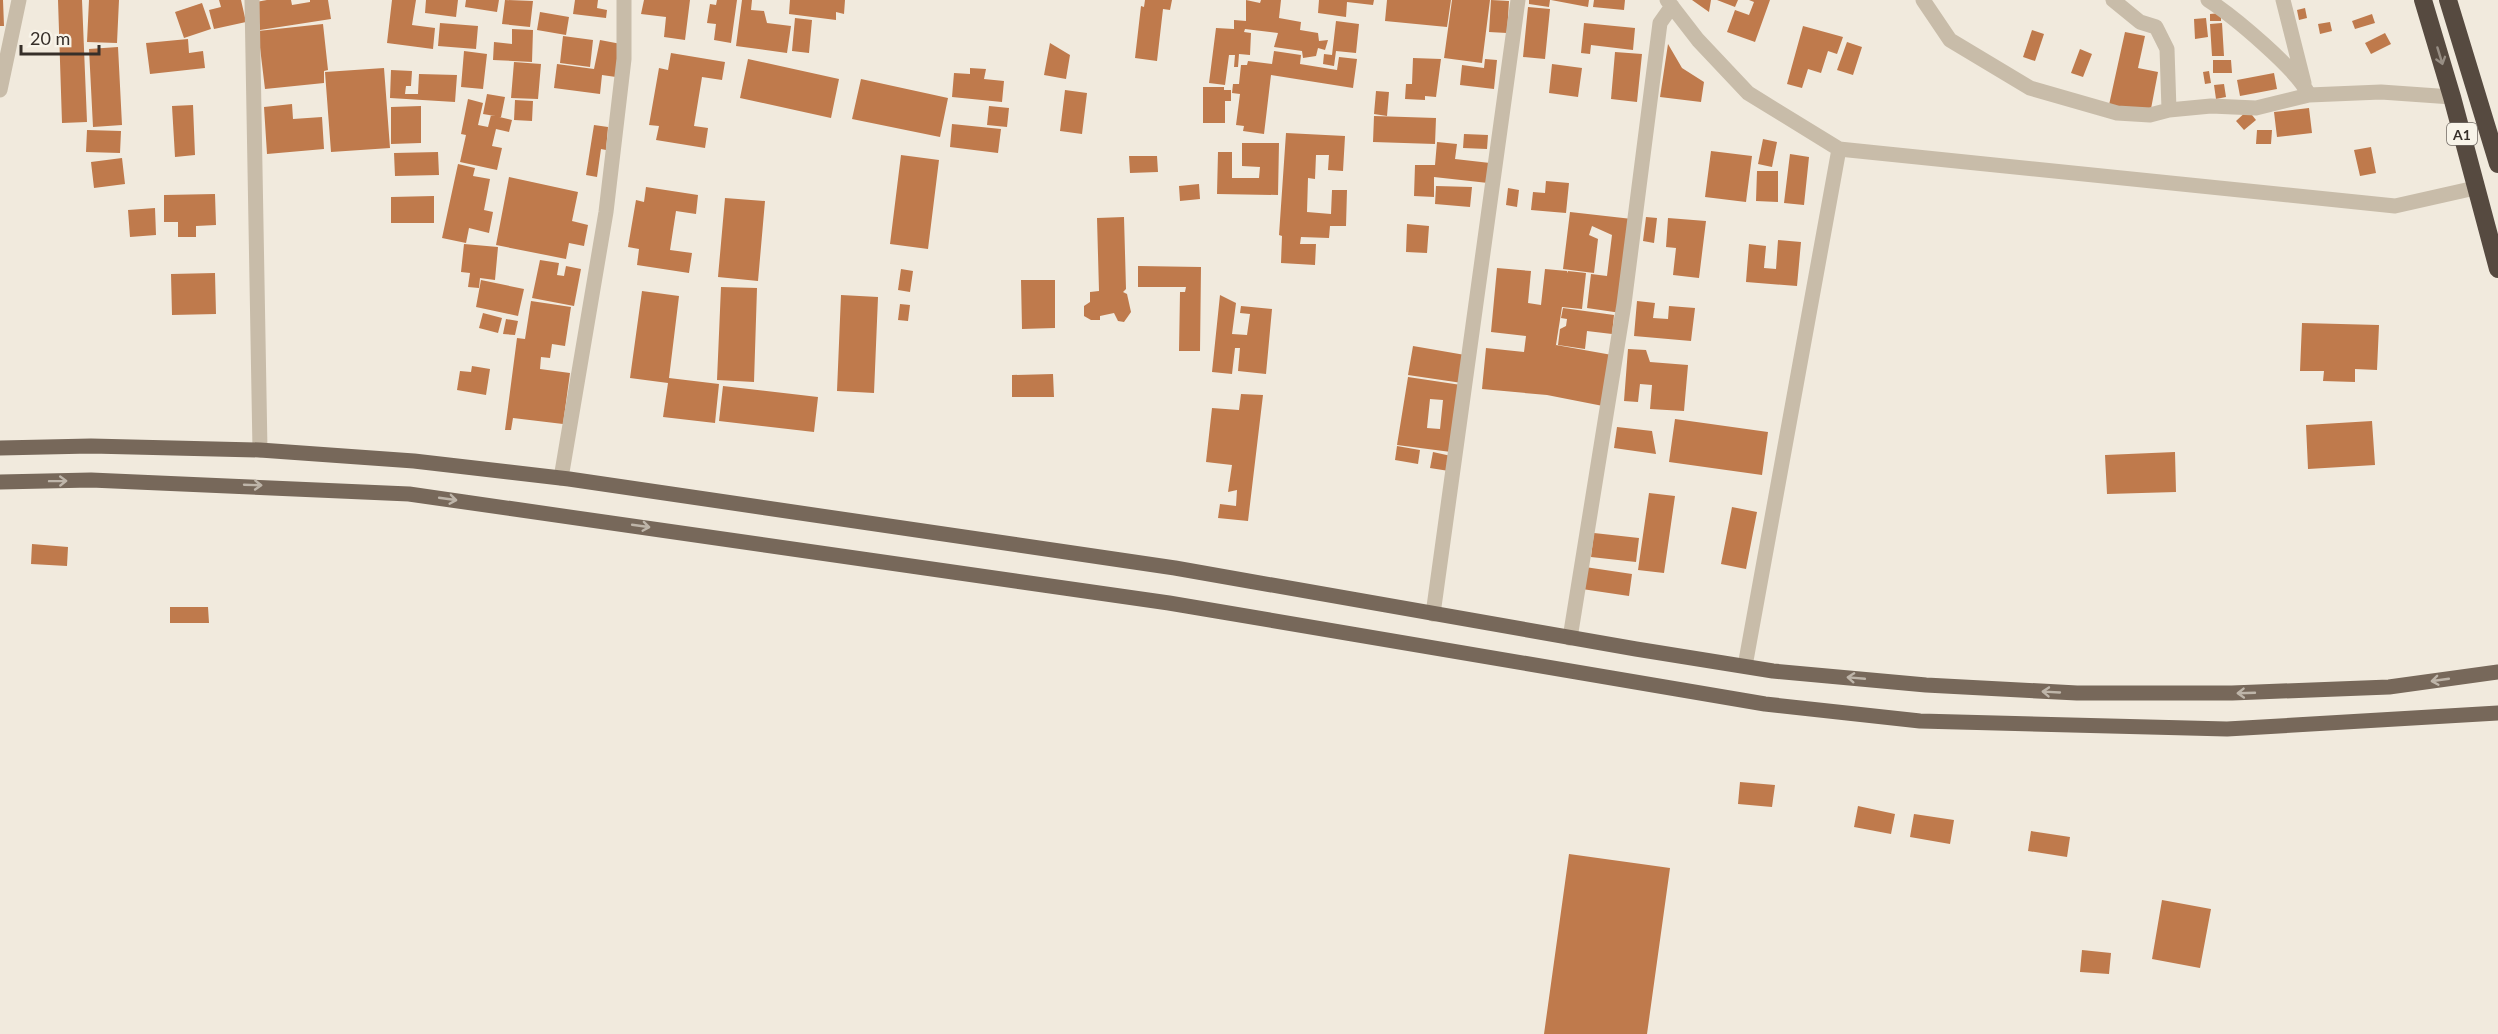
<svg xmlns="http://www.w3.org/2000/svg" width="2498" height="1034" viewBox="0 0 2498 1034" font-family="Lato,sans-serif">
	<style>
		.building { fill: #bf7a4c; fill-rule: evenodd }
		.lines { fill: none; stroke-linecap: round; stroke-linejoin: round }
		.minor { stroke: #c8bca9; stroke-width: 15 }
		.major { stroke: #77685a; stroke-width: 15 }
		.highway { stroke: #564a40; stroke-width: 18 }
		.oneway { stroke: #978e84 }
		.oneway2 { stroke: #beb5a9 }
		.labels { text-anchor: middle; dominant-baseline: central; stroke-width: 6; stroke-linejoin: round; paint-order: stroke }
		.shield { fill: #f8f4e9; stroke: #706a63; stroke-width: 1.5 }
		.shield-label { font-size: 14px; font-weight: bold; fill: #362f29 }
	</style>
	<rect width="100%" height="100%" fill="#f1eadd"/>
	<path class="building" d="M0,0H3L4,26H0Z
		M58,0H82L87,122L62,123Z
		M89,0H119L117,43L87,42Z
		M219,0H241L246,22L214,29L209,10L221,7Z
		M267,0H291L292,5L310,2V0H328L331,19L260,30L256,2Z
		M392,0H416L412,25L435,28L433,49L387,43Z
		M426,0H458L456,17L425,13Z
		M466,0H499L497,12L465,7Z
		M505,0L533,1L530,27L502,24Z
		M575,0H598L597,8L607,10L606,18L573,14Z
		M644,0H690L685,40L664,37L666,17L641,14Z
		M717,0H737L731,43L714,40L716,24L707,23L710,4L716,5Z
		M742,0H752L751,10L764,11L767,23L791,26L787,53L736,46Z
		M790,0H845L844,14L836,12V20L789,14Z
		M1145,0H1172L1170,10L1163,9L1157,61L1135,58L1141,6L1144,7Z
		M1246,0L1260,3L1261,0H1281L1279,18L1301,22L1300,30L1318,33L1319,41L1328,40L1325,50L1318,48L1316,56L1303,58L1302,51L1274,47L1278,33L1245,29L1244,32L1251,33L1250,55L1239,54L1238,67H1234L1235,55H1229L1225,85L1209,83L1216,28L1234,29V20L1246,21Z
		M1319,0H1374L1373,5L1347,2L1346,17L1318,13Z
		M1387,0H1451L1447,27L1385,21Z
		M1452,0H1490L1482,63L1444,58Z
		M1491,0L1509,1L1507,33L1489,32Z
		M1529,0H1550L1549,7L1529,4Z
		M1551,0H1589L1588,7Z
		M1594,0H1625L1624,10L1593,7Z
		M1692,0H1711L1709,12Z
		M1717,0H1738L1735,7Z
		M1749,0H1770L1755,42L1727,32L1735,10L1749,15L1754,2Z
		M202,3L211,29L184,38L175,12Z
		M1528,7L1550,9L1545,59L1523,57Z
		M2305,8L2307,18L2299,20L2297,10Z
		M540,12L569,17L566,35L537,30Z
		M2221,13V21H2210V14Z
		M2372,14L2375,23L2355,29L2352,21Z
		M795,18L812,20L809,53L792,51Z
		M2206,18L2208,37L2195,39L2194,19Z
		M1336,21L1359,24L1356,53L1336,51L1334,66L1323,64L1324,54L1332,55Z
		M2330,22L2332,31L2320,34L2318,24Z
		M440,23L478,26L476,49L438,46Z
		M1584,23L1635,28L1633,50L1591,45L1590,54L1581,53Z
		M2222,23L2224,56H2212L2210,24Z
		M323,24L328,70L324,71V83L265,89L258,31Z
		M1803,26L1843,37L1837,54L1828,51L1821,73L1808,69L1802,88L1787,84Z
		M512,29L533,30L532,62L493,60L494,42L512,44Z
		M2032,30L2044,34L2035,61L2023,57Z
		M2125,32L2145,36L2138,68L2158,72L2150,114L2109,105Z
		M2385,33L2391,44L2371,54L2365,43Z
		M563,36L593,40L590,67L560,63Z
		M188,39L189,53L203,51L205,68L150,74L146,43Z
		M600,40L621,44L616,77L602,75L600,94L554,88L557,64L594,69Z
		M1847,42L1862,47L1853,75L1837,70Z
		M1050,43L1070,55L1066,79L1044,75Z
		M1668,44L1682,68L1704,82L1701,102L1660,97Z
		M118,47L122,125L93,127L89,49Z
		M2080,49L2092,54L2083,77L2071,73Z
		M464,51L487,54L483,89L461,87Z
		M1274,51L1301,55L1300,64L1337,70L1339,57L1357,59L1353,88L1271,75L1264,134L1243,131L1244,126L1236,125L1240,94L1232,93L1233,84H1239L1241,65H1247L1248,61L1272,64Z
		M1615,52L1642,54L1637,102L1611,99Z
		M671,53L725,62L722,80L702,77L694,126L708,128L705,148L656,140L659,126L649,125L659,68L668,70Z
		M1413,58L1441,59L1436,97L1425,96V100L1405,99L1406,84H1412Z
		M748,59L839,79L831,118L740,98Z
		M1485,59L1497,60L1494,89L1460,85L1462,65L1484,68Z
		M2213,60H2231L2232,73H2213Z
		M514,62L541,64L538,99L511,98Z
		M1552,64L1582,68L1578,97L1549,93Z
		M384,68L390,148L331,152L325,72Z
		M970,68L986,69L984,79L1004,81L1002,102L952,97L954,73L970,74Z
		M391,70L412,71L411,86H406L405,94H418L419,74L457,75L455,102L390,98Z
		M2209,71L2211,83L2205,84L2203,72Z
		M2274,73L2277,89L2240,96L2237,80Z
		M861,79L948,98L940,137L852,119Z
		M2224,84L2226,97L2216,99L2214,85Z
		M1203,87H1224V90H1231V101H1225V123H1203Z
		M1065,90L1087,93L1082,134L1060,131Z
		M1376,91L1389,92L1387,116L1374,114Z
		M487,94L505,97L501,117L483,114Z
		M468,99L483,103L478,125L488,127L491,115L512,120L509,132L496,129L492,146L502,148L497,170L460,162L466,135L461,134Z
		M515,100L533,101L532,121L514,120Z
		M292,104L293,119L322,117L324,149L267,154L264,107Z
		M193,105L195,155L175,157L172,106Z
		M421,106V143L391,144V107Z
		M989,106L1009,108L1007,127L987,125Z
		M2309,108L2312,133L2277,137L2274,112Z
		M2248,110L2256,120L2244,130L2236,121Z
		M1374,116L1436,118L1435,144L1373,142Z
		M952,124L1001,129L998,153L950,147Z
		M594,125L608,127L606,150L601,149L597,177L586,175Z
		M87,130L121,131L120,153L86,152Z
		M2257,130H2272L2271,144H2256Z
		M1286,133L1345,136L1343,171L1328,170L1329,155H1316L1315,179L1308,178L1307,212L1331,214L1332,190H1347L1346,226H1330L1329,238L1301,237L1300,244H1316L1315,265L1281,263L1282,236L1279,235Z
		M1464,134L1488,135L1487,149L1463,148Z
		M1763,139L1777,142L1772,167L1758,164Z
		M1437,142L1457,144L1455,159L1490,163L1488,183L1434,177V197L1414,196L1415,165H1435Z
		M1242,143H1279L1278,195L1217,194L1218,152H1232V178H1259L1260,167L1242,166Z
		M2371,147L2376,173L2360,176L2354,150Z
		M1711,151L1752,156L1746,202L1705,197Z
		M438,152L439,175L395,176L394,153Z
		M1790,154L1809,157L1804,205L1784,203Z
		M901,155L939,160L928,249L890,244Z
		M1129,156H1157L1158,172L1130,173Z
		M122,158L125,184L94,188L91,162Z
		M458,164L475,168L473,176L490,179L484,210L493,212L489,233L469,228L466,243L442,238Z
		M1757,171H1778V202L1756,201Z
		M509,177L578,192L572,221L588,225L584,246L569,243L566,259L496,245Z
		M1546,181L1569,183L1566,213L1531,210L1533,192L1545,193Z
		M1199,184L1200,199L1180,201L1179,186Z
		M1436,186L1472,187L1470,207L1435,204Z
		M646,187L698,195L696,214L676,211L670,250L692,253L689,273L637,265L639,249L628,247L636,200L644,202Z
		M1508,188L1519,190L1517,207L1506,205Z
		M215,194L216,225L196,226V237H178V222H164V195Z
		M434,196V223H391V197Z
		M725,198L765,201L758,281L718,277Z
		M155,208L156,235L130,237L128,210Z
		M1570,212L1632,219L1621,313L1587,308L1591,274L1607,276L1612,235L1592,226L1589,235L1598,239L1594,273L1563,269Z
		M1124,217L1126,289L1123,292L1127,294L1131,312L1124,322L1118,321L1114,313L1100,316V320H1091L1084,316V306L1090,302V292L1099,291L1097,218Z
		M1646,217L1657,218L1654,243L1643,241Z
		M1668,218L1706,221L1699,278L1673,275L1676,248L1666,247Z
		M1407,224L1429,226L1427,253L1406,252Z
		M1778,240L1801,242L1797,286L1746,282L1749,244L1766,246L1764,268L1776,269Z
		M464,244L498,247L495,280L480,278L479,288L468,287L470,273L461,272Z
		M540,260L559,263L557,275L564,276L566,266L581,269L574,306L532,298Z
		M1138,266L1201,267L1200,351H1179L1180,292H1185L1186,287H1138Z
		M1497,268L1531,271L1528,303L1541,305L1545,269L1567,271V273L1568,271L1586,273L1582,309L1562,307L1555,351L1556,345L1612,355L1603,406L1547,395L1482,389L1486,348L1524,352L1526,336L1491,332Z
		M901,269L913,271L910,292L898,290Z
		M215,273L216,314L172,315L171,274Z
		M481,280L524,289L518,316L476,307Z
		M1021,280H1055V328L1022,329Z
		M721,287L757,288L754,382L717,380Z
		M642,291L679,296L669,378L719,384L715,423L663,417L668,383L630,378Z
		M841,295L878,297L874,393L837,391Z
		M1220,295L1236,303L1232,334L1247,335L1250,314L1240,313L1241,306L1272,309L1266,374L1238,371L1240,348H1235L1232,374L1212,372Z
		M531,301L571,307L565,346L552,344L550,358L541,357L540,369L570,373L563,424L513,418L511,430H505L517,338L525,339Z
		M1637,301L1655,303L1653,318L1668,319L1669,306L1695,308L1691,341L1634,336Z
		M900,304L910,305L908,321L898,320Z
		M1563,308L1614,315L1612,334L1587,331L1585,349L1558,345L1560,329L1566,326L1567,319L1561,318Z
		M483,313L502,318L498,333L479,328Z
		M506,319L518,321L515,335L503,334Z
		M2302,323L2379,325L2377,370L2355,369V382L2323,381L2324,371H2300Z
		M1413,346L1465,355L1462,383L1408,375Z
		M1628,349L1646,350L1650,362L1688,365L1684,411L1650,409L1652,385L1640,384L1638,402L1624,401Z
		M472,366L490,369L486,395L457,390L460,371L471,372Z
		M1053,374L1054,397H1012V375Z
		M1408,377L1461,385L1451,452L1397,445ZM1430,399L1443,400L1440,429L1427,428Z
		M723,386L818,397L814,432L719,421Z
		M1241,394L1263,395L1248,521L1218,518L1220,504L1236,506L1237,490L1228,492L1232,465L1206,462L1212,408L1239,410Z
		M1675,419L1768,432L1762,475L1669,462Z
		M2372,421L2375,465L2308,469L2306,425Z
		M1617,427L1652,431L1656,454L1614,448Z
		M1397,446L1420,450L1418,464L1395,460Z
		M1433,452L1451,456L1449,471L1430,468Z
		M2175,452L2176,492L2107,494L2105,455Z
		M1649,493L1675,496L1664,573L1638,570Z
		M1732,507L1757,512L1746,569L1721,564Z
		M1594,533L1639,538L1636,562L1591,557Z
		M32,544L68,547L67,566L31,564Z
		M1585,567L1632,574L1629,596L1582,589Z
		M170,607H208L209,623H170Z
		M1740,782L1775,785L1772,807L1738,804Z
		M1858,806L1895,814L1891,834L1854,827Z
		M1914,814L1954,820L1950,844L1910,837Z
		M2031,831L2070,837L2067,857L2028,851Z
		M1569,854L1670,868L1647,1034H1544Z
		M2162,900L2211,909L2200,968L2152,959Z
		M2082,950L2111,953L2109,974L2080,972Z"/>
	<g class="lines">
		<path class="minor" d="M252,0L260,450
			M1667,0L1698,40L1748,93L1839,149L2395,206L2475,188
			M1923,0L1950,40L2030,88L2117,113L2150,115L2169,110L2211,106L2256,108L2309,95L2381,92L2452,97
			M2113,0L2140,22L2156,27L2167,49L2169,110
			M2208,0C2233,16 2298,70 2309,95
			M2283,0L2304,83
			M0,90L19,0
			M561,478L606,212L624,59V0
			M1433,614L1518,0
			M1570,638L1624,304L1660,23L1672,6
			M1745,666L1839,149"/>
		<path class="major" d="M0,448L91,446L260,450L414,461L569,479L1175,568L1636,649L1773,671L1926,685L2077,693H2232L2389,687L2498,672
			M0,482L91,480L409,494L1169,603L1765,704L1920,721L2227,729L2498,713"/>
		<path class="highway" d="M2423,0L2452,97L2498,269
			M2448,0L2498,164"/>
	</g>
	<defs><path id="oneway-shaft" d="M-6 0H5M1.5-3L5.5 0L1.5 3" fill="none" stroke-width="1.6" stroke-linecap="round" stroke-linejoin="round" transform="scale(1.5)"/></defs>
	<use class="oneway" href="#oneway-shaft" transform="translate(2440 56) rotate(73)"/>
	<g class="oneway2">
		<use href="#oneway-shaft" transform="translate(58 481) rotate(-1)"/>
		<use href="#oneway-shaft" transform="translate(253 485) rotate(2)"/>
		<use href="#oneway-shaft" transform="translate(448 499) rotate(8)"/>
		<use href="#oneway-shaft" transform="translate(641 526) rotate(8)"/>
		<use href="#oneway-shaft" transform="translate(1856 678) rotate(-175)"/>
		<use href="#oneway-shaft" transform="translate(2440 680) rotate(172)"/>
		<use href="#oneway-shaft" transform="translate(2051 692) rotate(-177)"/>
		<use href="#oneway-shaft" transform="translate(2246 693) rotate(178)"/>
	</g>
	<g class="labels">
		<rect class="shield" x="2447" y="123" width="30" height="22" rx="4.5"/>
		<g class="shield-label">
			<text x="2462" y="134">A1</text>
		</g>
	</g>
	<path d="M21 45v9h78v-9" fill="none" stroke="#362f29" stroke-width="3"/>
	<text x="30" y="45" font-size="18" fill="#362f29" stroke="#f8f4e9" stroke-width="4.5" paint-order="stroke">20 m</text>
</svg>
